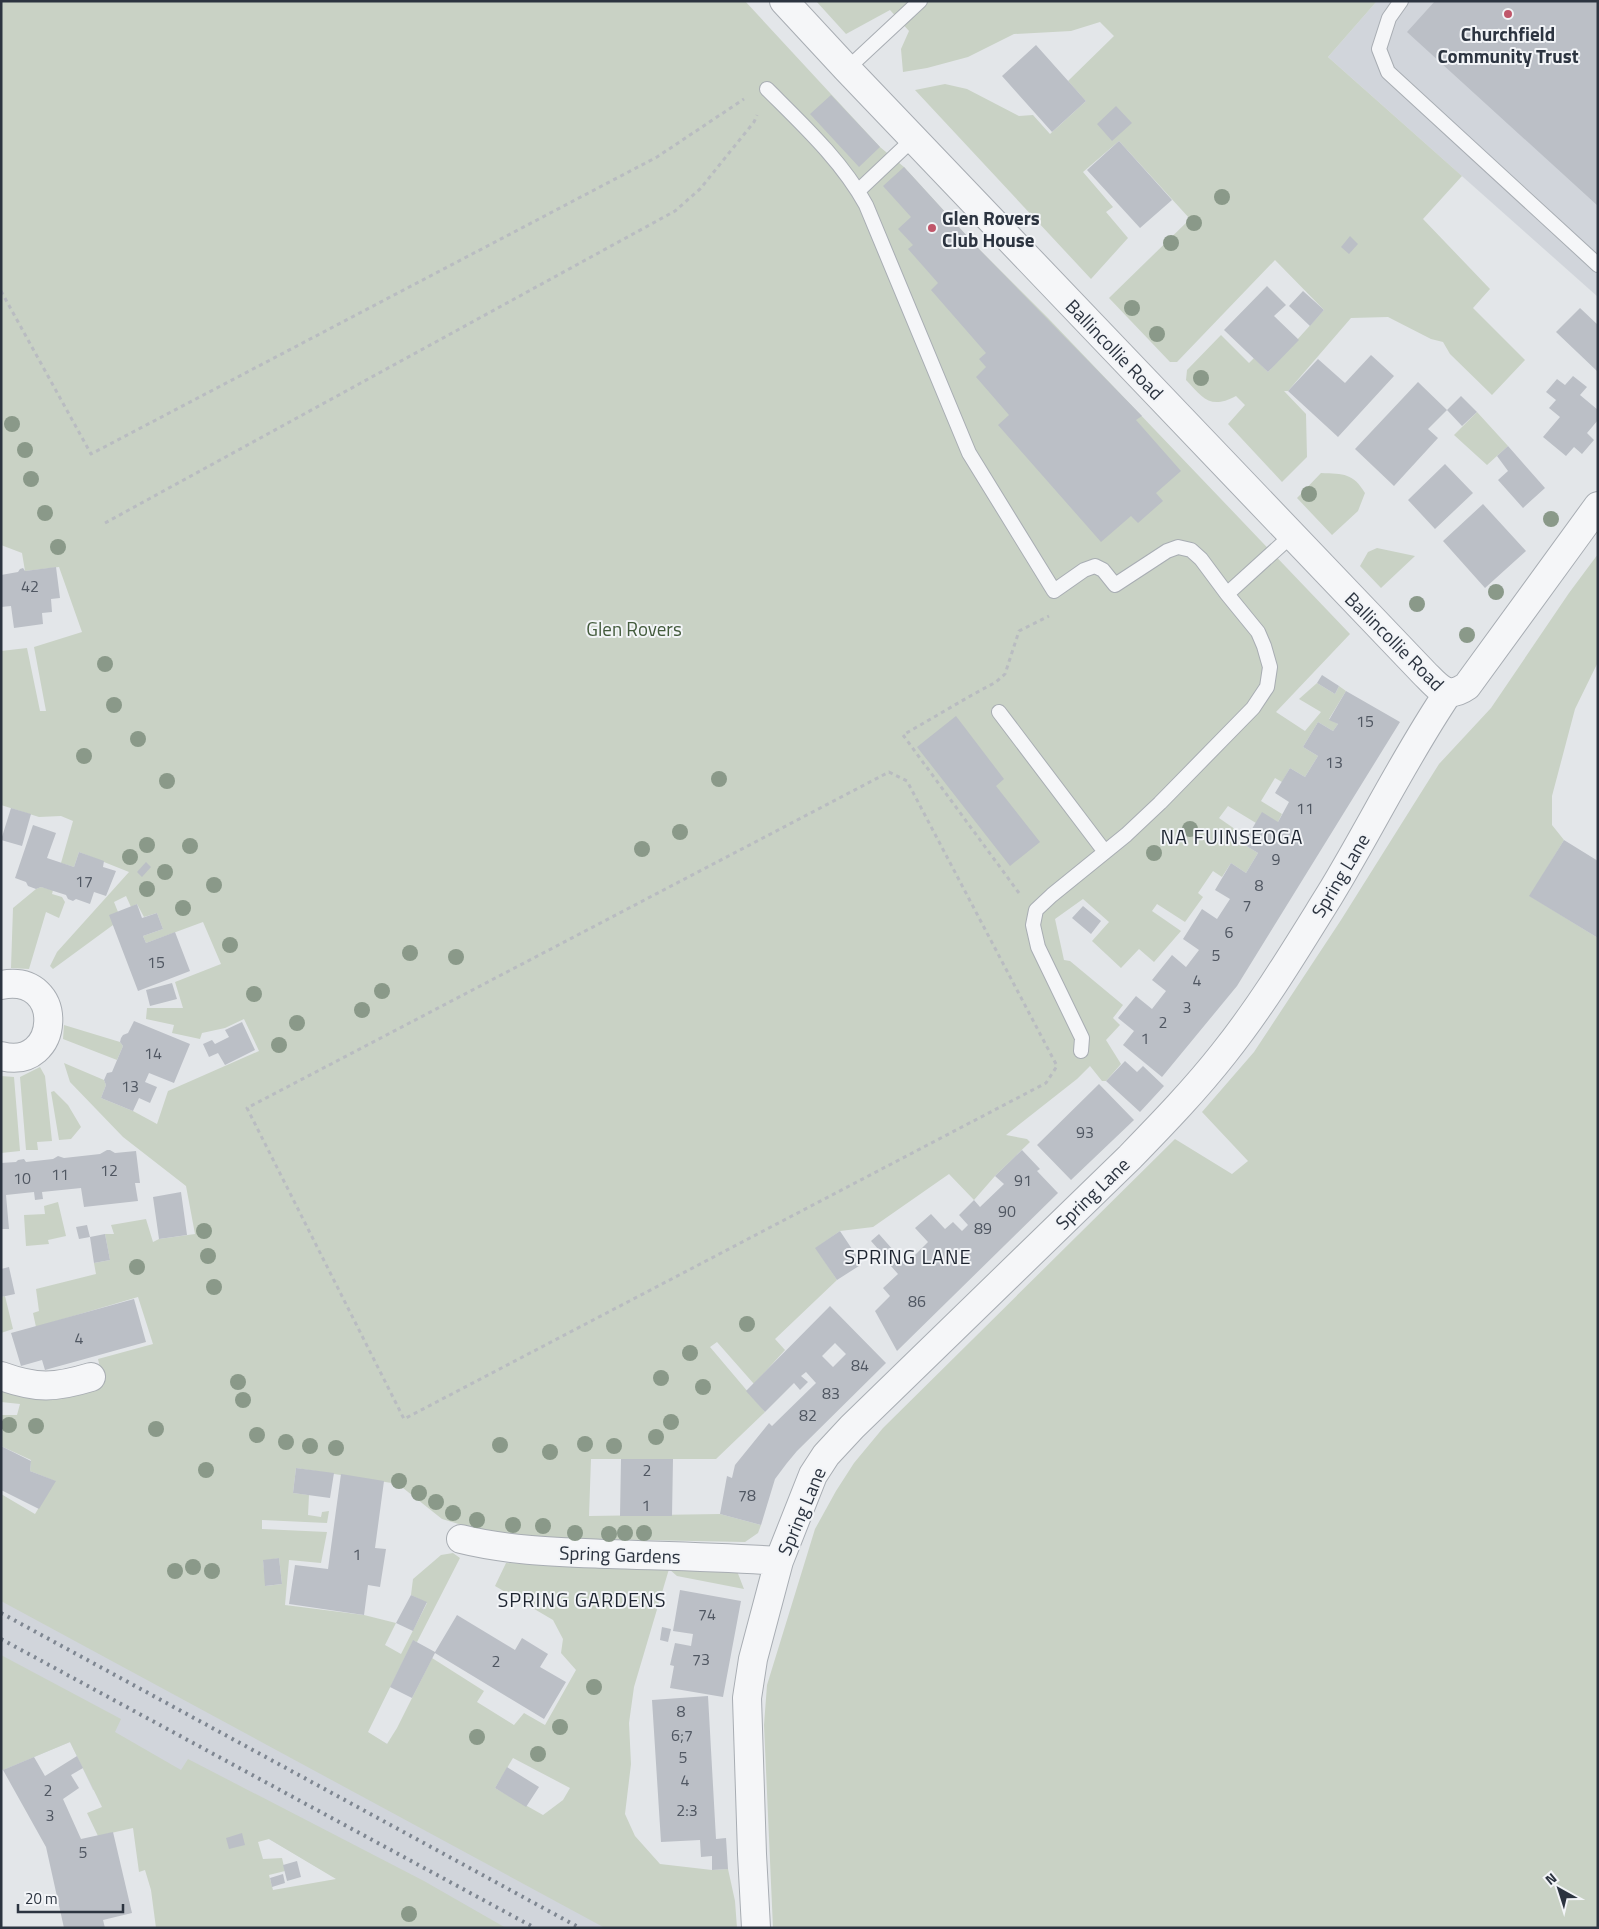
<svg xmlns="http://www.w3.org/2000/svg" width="1599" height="1929" viewBox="0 0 1599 1929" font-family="'Titillium Web',sans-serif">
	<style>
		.built { fill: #d1d5db }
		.green { fill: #c9d2c5; fill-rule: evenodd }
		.building { fill: #bbbfc6; fill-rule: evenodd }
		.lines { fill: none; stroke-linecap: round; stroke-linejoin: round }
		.service-casing { stroke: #a8adb3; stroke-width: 16 }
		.minor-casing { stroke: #a8adb3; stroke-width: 30 }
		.tertiary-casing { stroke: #a8adb3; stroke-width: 30 }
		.path { stroke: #b9bcc1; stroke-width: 3; stroke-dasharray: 4 4; stroke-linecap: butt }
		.service { stroke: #f5f6f8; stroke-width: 14 }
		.minor { stroke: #f5f6f8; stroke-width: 28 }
		.tertiary { stroke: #f5f6f8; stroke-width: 28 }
		.rail { stroke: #7e8691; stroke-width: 4; stroke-dasharray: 2.5 5; stroke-linecap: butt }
		.tree { fill: #8a9989 }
		.poi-dot { fill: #c0566a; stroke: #f2f4f7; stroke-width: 2 }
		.labels { text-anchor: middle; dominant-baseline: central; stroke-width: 4; stroke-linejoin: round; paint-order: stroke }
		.number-label { font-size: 16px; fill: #505762 }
		.poi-label { font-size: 19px; font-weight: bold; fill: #2c3440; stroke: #f2f4f7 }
		.street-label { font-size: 19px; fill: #2c3440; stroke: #f2f4f7 }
		.park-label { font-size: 19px; fill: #425a3b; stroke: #f2f4f7 }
		.neighbourhood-label { font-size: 20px; letter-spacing: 1px; fill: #1e2531; stroke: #f2f4f7 }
	</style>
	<rect width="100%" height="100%" fill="#e3e6e9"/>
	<path class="built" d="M1377,1H1598V297L1328,57Z
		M1,1494L282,1682L620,1881L737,1928H396L337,1879L269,1839L93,1790L70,1742L3,1770L1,1769Z"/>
	<path class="green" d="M1,1H745L880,147L904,167L978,248L1048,318L1350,634L1276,712L1305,731L1321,712L1299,699L1317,683L1335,694L1339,686L1346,691L1329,719L1338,724L1333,731L1318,722L1303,747L1318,756L1305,777L1290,768L1282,782L1275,778L1261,801L1282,814L1278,822L1256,823L1228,806L1219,818L1242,834L1238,841L1258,853L1246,873L1231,863L1222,877L1213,871L1198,893L1203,897L1185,922L1157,904L1152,911L1181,931L1154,962L1139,949L1121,968L1092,941L1109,922L1083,899L1055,919L1064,960L1070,961L1123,1005L1113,1018L1120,1025L1106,1040L1121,1064L1106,1081H1102L1090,1066L1077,1079L1006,1135L1027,1139L1030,1142L995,1176L974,1200L949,1174L873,1227L840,1231L816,1248L837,1280L775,1339L785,1350L754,1384L717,1342L710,1347L765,1412L716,1459H591L589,1516L720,1514L761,1525L758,1533L745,1542L539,1538L472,1528L442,1519L398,1484L296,1468L293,1493L309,1495L308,1515L321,1517L322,1512L329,1511L327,1523L262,1520V1529L327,1532L321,1563L289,1560L285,1605L364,1615L396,1623L385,1645L401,1654L427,1603L411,1595L413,1579L441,1555L453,1553L460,1558L417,1642L413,1641L368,1732L387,1744L397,1728L432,1658L484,1691L477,1702L514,1725L524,1713L545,1725L576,1670L561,1653L563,1639L553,1620L495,1586L506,1563L737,1571L744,1589L677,1576L669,1569L634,1687L629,1723L631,1764L625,1814L635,1836L660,1864L712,1870L728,1869L735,1901L737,1928H605L1,1601V1494L35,1514L55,1481L30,1471L31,1460L1,1446V1415H17L20,1404L1,1402V1388L23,1396L45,1399L104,1385L98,1359L153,1344L138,1297L36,1327L33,1313L39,1311L36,1289L96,1274L94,1263L110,1260L105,1234H114L111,1225L146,1219L153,1242L159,1239L195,1234L186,1186L123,1137L70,1082L64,1063L104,1080L106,1085L101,1098L133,1111L157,1124L168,1091L259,1051L244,1019L225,1028L202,1033L200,1039L172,1033L174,1025L146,1019L147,1008H183L175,982L221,964L203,922L146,943L143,936L163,929L157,913L144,917L137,904L131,907L126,896L114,902L118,912L113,925L53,969L50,966L57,952L129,872L79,852L74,867L61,863L73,821L61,816L39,817L1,805V651L27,648L40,711H46L34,647L82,632L59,567L25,571L22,553L1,545ZM279,1558L282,1584L266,1586L263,1561ZM513,1758L570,1788L563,1800L543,1815L495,1788Z
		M816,1H1377L1328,57L1462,176L1423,219L1490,289L1473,308L1525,360L1492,395L1450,354L1443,342L1431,339L1388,317L1351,318L1288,391H1284L1306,414L1307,457L1282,482L1228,424L1245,405L1236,396C1210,410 1203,398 1186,380L1187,370L1221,335L1249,363L1254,358L1268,372L1324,310L1275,260L1177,362H1170L1109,298L1190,219L1119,141L1083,172L1113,207L1106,212L1128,238L1091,279L915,90L945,84L967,89L1019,116L1033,115L1050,134L1086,101L1068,81L1114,36L1100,22L1071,31L1014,34L968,57L927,68L903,72L901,49L909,31L890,10L846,34Z
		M1477,412L1508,446L1487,465L1454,435Z
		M1321,473C1344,474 1353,473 1365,493L1358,511L1332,535L1297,498Z
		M1377,548L1415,556L1381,588L1360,566L1368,552Z
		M1598,554V662L1575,709L1552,796V825L1564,840L1530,896L1598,938V1928H773L764,1725L767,1685L815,1529L836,1491L854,1463L883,1428L1175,1139L1232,1174L1248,1161L1202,1112L1254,1052L1341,920L1439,764L1491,708L1569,593Z
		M41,887L53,890L52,894L62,897L65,902L59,918L46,912L29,969L11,968L13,908L36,889Z
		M64,1025L120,1042L123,1046L117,1060L63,1039Z
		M40,1067L45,1076L52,1141L37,1142L38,1150H26L20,1077Z
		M1,1076L14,1077L20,1151L1,1153Z
		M54,1091L68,1105L81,1127L71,1139L59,1140L51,1092Z
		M58,1202L66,1236L48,1240L49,1244L26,1246L24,1215L45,1214L44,1206Z
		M5,1296L13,1329L1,1333V1297Z
		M1,1655L121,1719L115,1732L181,1770L188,1759L424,1881L506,1928H156L151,1890L145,1870L139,1872L133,1828L98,1836L87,1813L102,1807L70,1742L3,1770L1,1769ZM269,1839L336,1879L273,1890L269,1875L285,1871L282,1858L263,1859L258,1842Z"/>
	<path class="building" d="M1435,1H1598V206L1407,32Z
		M1036,45L1086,101L1052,132L1002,76Z
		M831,95L880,147L859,167L810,114Z
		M1116,106L1132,123L1112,141L1097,124Z
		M1119,141L1172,200L1140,228L1087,170Z
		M904,167L978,248L1142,416L1136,420L1181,471L1156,493L1163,501L1138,523L1131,516L1101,542L998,425L1009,415L976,377L986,367L979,359L986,353L931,290L938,283L908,249L913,245L898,229L911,217L883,186Z
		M1350,236L1358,244L1349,254L1341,247Z
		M1267,286L1286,305L1274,316L1299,340L1268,372L1224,330Z
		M1303,291L1324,310L1310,326L1289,306Z
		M1580,308L1598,325V372L1556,332Z
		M1371,355L1394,376L1338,437L1288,391L1318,359L1345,383Z
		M1573,376L1587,387L1580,395L1598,410V420L1587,433L1594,440L1582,454L1574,447L1566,456L1543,437L1560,417L1549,408L1556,400L1546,392L1557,379L1565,385Z
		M1418,382L1447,410L1428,429L1438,438L1394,486L1355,449Z
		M1461,396L1477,412L1462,426L1447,410Z
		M1508,446L1545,488L1523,508L1498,480L1508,471L1497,456Z
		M1445,464L1473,493L1435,529L1408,500Z
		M1483,504L1526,551L1485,588L1443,541Z
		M56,567L60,598L51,599L52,612L42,613L43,624L14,628L11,606L1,607V575L18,572L20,569L23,568L25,571Z
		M1322,675L1339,686L1335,694L1317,683Z
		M1346,691L1400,722L1237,986L1162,1077L1123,1045L1134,1031L1118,1018L1136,996L1152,1009L1166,991L1152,980L1172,955L1186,967L1199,950L1183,939L1202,909L1217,919L1230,899L1215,890L1231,863L1246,873L1258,853L1243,844L1262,812L1278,822L1289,802L1275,793L1290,768L1305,777L1318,756L1303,747L1318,722L1333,731L1338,724L1329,720Z
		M956,716L1004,779L996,786L1040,842L1010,866L917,747Z
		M11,808L31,814L22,846L1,840Z
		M33,825L56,833L47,858L74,867L79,852L104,861L103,867L116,871L106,896L94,892L90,904L76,899L73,901L68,899L66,895L41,887L36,889L28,886L26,882L15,878Z
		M1564,840L1598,861V938L1529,896Z
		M146,862L151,867L142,877L137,872Z
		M137,904L142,918L157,913L163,929L143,936L146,943L175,932L190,971L138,991L109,915Z
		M1083,906L1101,921L1091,934L1072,918Z
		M172,983L177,999L150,1006L146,990Z
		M134,1021L190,1044L174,1083L149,1073L145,1082L157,1087L150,1103L139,1098L133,1111L101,1098L106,1085L104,1080L107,1073L112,1072L123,1046L120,1042L121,1038L123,1035L128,1033Z
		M242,1022L255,1050L225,1065L218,1053L209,1057L203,1044L212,1040L215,1044L229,1037L225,1030Z
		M1125,1061L1137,1072L1143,1066L1164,1086L1140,1112L1106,1081Z
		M1099,1084L1134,1120L1071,1180L1037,1145Z
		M107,1150H110L115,1153L136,1151L140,1183H135L138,1201L84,1207L81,1188L42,1192L43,1199L35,1200L34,1192L6,1195L9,1229H1V1163L16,1162L18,1160L24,1159L26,1162L53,1159L58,1156L64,1158L100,1154Z
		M1022,1150L1040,1169L1037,1171L1058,1193L897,1351L875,1311L890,1296L883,1288L898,1274L890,1265L899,1257L906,1264L928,1242L915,1228L931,1214L945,1229L953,1222L962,1231L968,1225L959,1215L974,1200L980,1207L1004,1184L995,1176Z
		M181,1192L187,1235L159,1239L153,1197Z
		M87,1225L90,1237L79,1239L76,1227Z
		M840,1231L862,1264L837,1280L815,1248Z
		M105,1234L110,1260L94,1263L90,1237Z
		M879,1234L894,1251L886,1258L871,1241Z
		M9,1267L15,1294L1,1297V1269Z
		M134,1299L146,1342L45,1370L42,1360L21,1366L11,1333Z
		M830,1306L886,1363L797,1451L787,1463L775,1479L761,1525L720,1514L727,1476L732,1478L735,1465L769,1423L772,1426L816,1383L806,1372L801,1376L808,1382L800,1390L794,1383L765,1412L746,1391ZM835,1343L846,1354L833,1367L822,1356Z
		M1,1446L31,1461L30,1471L56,1481L39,1509L1,1490Z
		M621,1459H673L672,1516H620Z
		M296,1468L334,1473L330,1498L293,1493Z
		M341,1474L384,1481L375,1548L386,1549L380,1587L368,1585L364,1615L289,1604L295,1565L328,1569Z
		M279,1558L282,1584L265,1586L263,1560Z
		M680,1590L741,1601L723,1697L670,1688L674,1666L670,1665L675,1643L691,1646L693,1634L673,1631Z
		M411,1595L427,1602L413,1631L396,1623Z
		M457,1615L515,1650L522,1638L548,1654L540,1667L566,1682L544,1719L435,1653L412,1698L390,1687L413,1640L435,1652Z
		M662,1627L671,1629L668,1642L660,1640Z
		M708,1696L716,1839L726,1838L728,1869L712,1870V1856L701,1857L700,1840L661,1842L652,1700Z
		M77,1756L83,1768L71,1775L79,1788L63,1799L81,1839L113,1832L132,1913L103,1920L105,1928H64L46,1847L3,1770L34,1757L45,1776Z
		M507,1767L539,1787L526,1807L495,1788Z
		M242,1833L245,1845L229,1849L226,1838Z
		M297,1861L301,1877L287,1881L283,1865Z
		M283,1874L285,1883L272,1887L270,1878Z"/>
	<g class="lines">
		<defs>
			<path id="service" d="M1401,1L1389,18L1379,49L1388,72L1598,265
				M847,69L920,1
				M767,89C802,124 842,161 866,205L969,453L1054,591L1084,570L1095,566L1103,570L1115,585L1167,551L1178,547L1191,550L1201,559L1227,594L1292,535
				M858,191L914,138
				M999,712L1105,852
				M1081,1051L1082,1038L1038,947L1033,925L1036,910L1052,895L1126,835L1160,803L1253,708L1267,687L1270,667L1264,646L1258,632L1227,594"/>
			<path id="minor" d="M1,985C67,972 61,1072 1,1056
				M1,1376C37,1389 55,1388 91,1377
				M461,1539C509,1551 559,1552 608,1554C665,1556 722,1557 779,1561
				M756,1928L752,1854L747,1698L753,1659L779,1561L813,1475L826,1455L852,1427L1130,1157C1162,1124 1195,1090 1224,1053C1263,1004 1296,949 1329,896C1370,829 1404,758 1448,693"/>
			<path id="tertiary" d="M784,1L847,69L1424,673C1439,688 1447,700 1467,686L1598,506"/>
		</defs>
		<use href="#service" class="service-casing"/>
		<use href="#minor" class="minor-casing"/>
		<use href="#tertiary" class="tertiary-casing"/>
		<path class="path" d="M1,291L91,454L657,157L744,99
			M105,523L675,211L700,189L754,122L757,115
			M889,772L907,781L1057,1066L1046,1083L404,1419L247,1108Z
			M1019,893L903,735L972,695L996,682L1005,674L1019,631L1049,616"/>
		<use href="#service" class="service"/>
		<use href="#minor" class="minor"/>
		<use href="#tertiary" class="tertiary"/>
		<path class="rail" d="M1,1613L580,1928
			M1,1639L535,1928"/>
	</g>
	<g class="tree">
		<circle cx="1222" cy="197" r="8"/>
		<circle cx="1194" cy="223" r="8"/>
		<circle cx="1171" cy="243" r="8"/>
		<circle cx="1132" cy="308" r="8"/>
		<circle cx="1157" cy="334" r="8"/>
		<circle cx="1201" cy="378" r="8"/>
		<circle cx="12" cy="424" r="8"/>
		<circle cx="25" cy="450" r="8"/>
		<circle cx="31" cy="479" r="8"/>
		<circle cx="1309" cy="494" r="8"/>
		<circle cx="45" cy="513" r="8"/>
		<circle cx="1551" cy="519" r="8"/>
		<circle cx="58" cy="547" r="8"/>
		<circle cx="1496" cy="592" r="8"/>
		<circle cx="1417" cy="604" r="8"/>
		<circle cx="1467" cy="635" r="8"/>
		<circle cx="105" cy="664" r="8"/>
		<circle cx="114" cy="705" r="8"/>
		<circle cx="138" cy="739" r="8"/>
		<circle cx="84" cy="756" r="8"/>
		<circle cx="719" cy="779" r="8"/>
		<circle cx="167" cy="781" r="8"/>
		<circle cx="1190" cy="829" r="8"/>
		<circle cx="680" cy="832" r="8"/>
		<circle cx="147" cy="845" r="8"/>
		<circle cx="190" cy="846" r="8"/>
		<circle cx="642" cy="849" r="8"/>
		<circle cx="1154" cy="853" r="8"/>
		<circle cx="130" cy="857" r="8"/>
		<circle cx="165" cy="872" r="8"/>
		<circle cx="214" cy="885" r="8"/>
		<circle cx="147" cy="889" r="8"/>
		<circle cx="183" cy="908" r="8"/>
		<circle cx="230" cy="945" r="8"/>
		<circle cx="410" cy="953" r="8"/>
		<circle cx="456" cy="957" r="8"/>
		<circle cx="382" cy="991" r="8"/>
		<circle cx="254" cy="994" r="8"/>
		<circle cx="362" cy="1010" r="8"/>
		<circle cx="297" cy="1023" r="8"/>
		<circle cx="279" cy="1045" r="8"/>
		<circle cx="204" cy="1231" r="8"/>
		<circle cx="208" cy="1256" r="8"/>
		<circle cx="137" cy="1267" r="8"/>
		<circle cx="214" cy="1287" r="8"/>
		<circle cx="747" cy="1324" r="8"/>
		<circle cx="690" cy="1353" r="8"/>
		<circle cx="661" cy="1378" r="8"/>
		<circle cx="238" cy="1382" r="8"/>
		<circle cx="703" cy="1387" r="8"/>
		<circle cx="243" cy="1400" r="8"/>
		<circle cx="671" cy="1422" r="8"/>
		<circle cx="9" cy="1425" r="8"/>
		<circle cx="36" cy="1426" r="8"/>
		<circle cx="156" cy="1429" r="8"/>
		<circle cx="257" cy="1435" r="8"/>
		<circle cx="656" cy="1437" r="8"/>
		<circle cx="286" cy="1442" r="8"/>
		<circle cx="585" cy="1444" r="8"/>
		<circle cx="500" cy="1445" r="8"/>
		<circle cx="310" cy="1446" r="8"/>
		<circle cx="614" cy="1446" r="8"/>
		<circle cx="336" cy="1448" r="8"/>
		<circle cx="550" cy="1452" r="8"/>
		<circle cx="206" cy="1470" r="8"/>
		<circle cx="399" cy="1481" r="8"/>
		<circle cx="419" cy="1493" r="8"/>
		<circle cx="436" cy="1502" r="8"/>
		<circle cx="453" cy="1513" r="8"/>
		<circle cx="477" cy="1520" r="8"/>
		<circle cx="513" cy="1525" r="8"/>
		<circle cx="543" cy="1526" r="8"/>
		<circle cx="575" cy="1533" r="8"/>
		<circle cx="625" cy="1533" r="8"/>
		<circle cx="644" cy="1533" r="8"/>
		<circle cx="609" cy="1534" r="8"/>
		<circle cx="193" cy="1567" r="8"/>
		<circle cx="175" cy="1571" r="8"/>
		<circle cx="212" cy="1571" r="8"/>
		<circle cx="594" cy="1687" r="8"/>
		<circle cx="560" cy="1727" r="8"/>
		<circle cx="477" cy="1737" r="8"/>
		<circle cx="538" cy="1754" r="8"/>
		<circle cx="409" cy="1914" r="8"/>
	</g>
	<g class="poi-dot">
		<circle cx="1508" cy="14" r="5"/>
		<circle cx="932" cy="228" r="5"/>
	</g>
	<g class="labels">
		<g class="number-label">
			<text x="30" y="586">42</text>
			<text x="1365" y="721">15</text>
			<text x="1334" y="762">13</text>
			<text x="1305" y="808">11</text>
			<text x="1276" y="859">9</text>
			<text x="84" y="881">17</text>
			<text x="1259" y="885">8</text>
			<text x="1247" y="905">7</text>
			<text x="1229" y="932">6</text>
			<text x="1216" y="955">5</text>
			<text x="156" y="962">15</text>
			<text x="1197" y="980">4</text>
			<text x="1187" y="1007">3</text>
			<text x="1163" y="1022">2</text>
			<text x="1145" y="1038">1</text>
			<text x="153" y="1053">14</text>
			<text x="130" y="1086">13</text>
			<text x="1085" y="1132">93</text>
			<text x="109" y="1170">12</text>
			<text x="60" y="1174">11</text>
			<text x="22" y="1178">10</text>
			<text x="1023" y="1180">91</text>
			<text x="1007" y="1211">90</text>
			<text x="983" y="1228">89</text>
			<text x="917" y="1301">86</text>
			<text x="79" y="1338">4</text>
			<text x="860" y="1365">84</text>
			<text x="831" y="1393">83</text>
			<text x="808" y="1415">82</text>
			<text x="647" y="1470">2</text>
			<text x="747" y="1495">78</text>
			<text x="646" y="1505">1</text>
			<text x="357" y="1554">1</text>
			<text x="707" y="1614">74</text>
			<text x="701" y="1659">73</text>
			<text x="496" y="1661">2</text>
			<text x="681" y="1711">8</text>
			<text x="682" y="1735">6;7</text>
			<text x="683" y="1757">5</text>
			<text x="685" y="1780">4</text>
			<text x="48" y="1790">2</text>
			<text x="687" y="1810">2:3</text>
			<text x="50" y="1815">3</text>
			<text x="83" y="1852">5</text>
		</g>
		<g class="poi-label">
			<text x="1508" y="33">Churchfield<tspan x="1508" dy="22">Community Trust</tspan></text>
			<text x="942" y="217" text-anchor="start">Glen Rovers<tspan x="942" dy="22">Club House</tspan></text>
		</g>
		<g class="street-label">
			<text transform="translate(1115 349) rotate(46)">Ballincollie Road</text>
			<text transform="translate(1395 641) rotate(45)">Ballincollie Road</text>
			<text transform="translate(1340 875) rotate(-59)">Spring Lane</text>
			<text transform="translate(1092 1193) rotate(-44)">Spring Lane</text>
			<text transform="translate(801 1511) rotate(-67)">Spring Lane</text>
			<text transform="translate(620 1554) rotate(2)">Spring Gardens</text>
		</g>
		<g class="park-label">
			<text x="634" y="628">Glen Rovers</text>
		</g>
		<g class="neighbourhood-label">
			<text x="1232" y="836">NA FUINSEOGA</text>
			<text x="908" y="1256">SPRING LANE</text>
			<text x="582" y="1599">SPRING GARDENS</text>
		</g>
	</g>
	<rect width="1599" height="1929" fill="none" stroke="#2c3440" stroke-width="5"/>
	<g transform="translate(1559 1889) rotate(321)" stroke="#f2f4f7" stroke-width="4" paint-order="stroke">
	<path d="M0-4L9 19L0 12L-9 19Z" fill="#2c3440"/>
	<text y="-8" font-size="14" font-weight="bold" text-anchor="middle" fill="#2c3440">N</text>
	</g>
	<path d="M18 1904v8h105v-8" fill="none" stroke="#2c3440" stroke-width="2.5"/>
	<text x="25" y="1904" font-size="15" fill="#2c3440" stroke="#f2f4f7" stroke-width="4" paint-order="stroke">20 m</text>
</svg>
